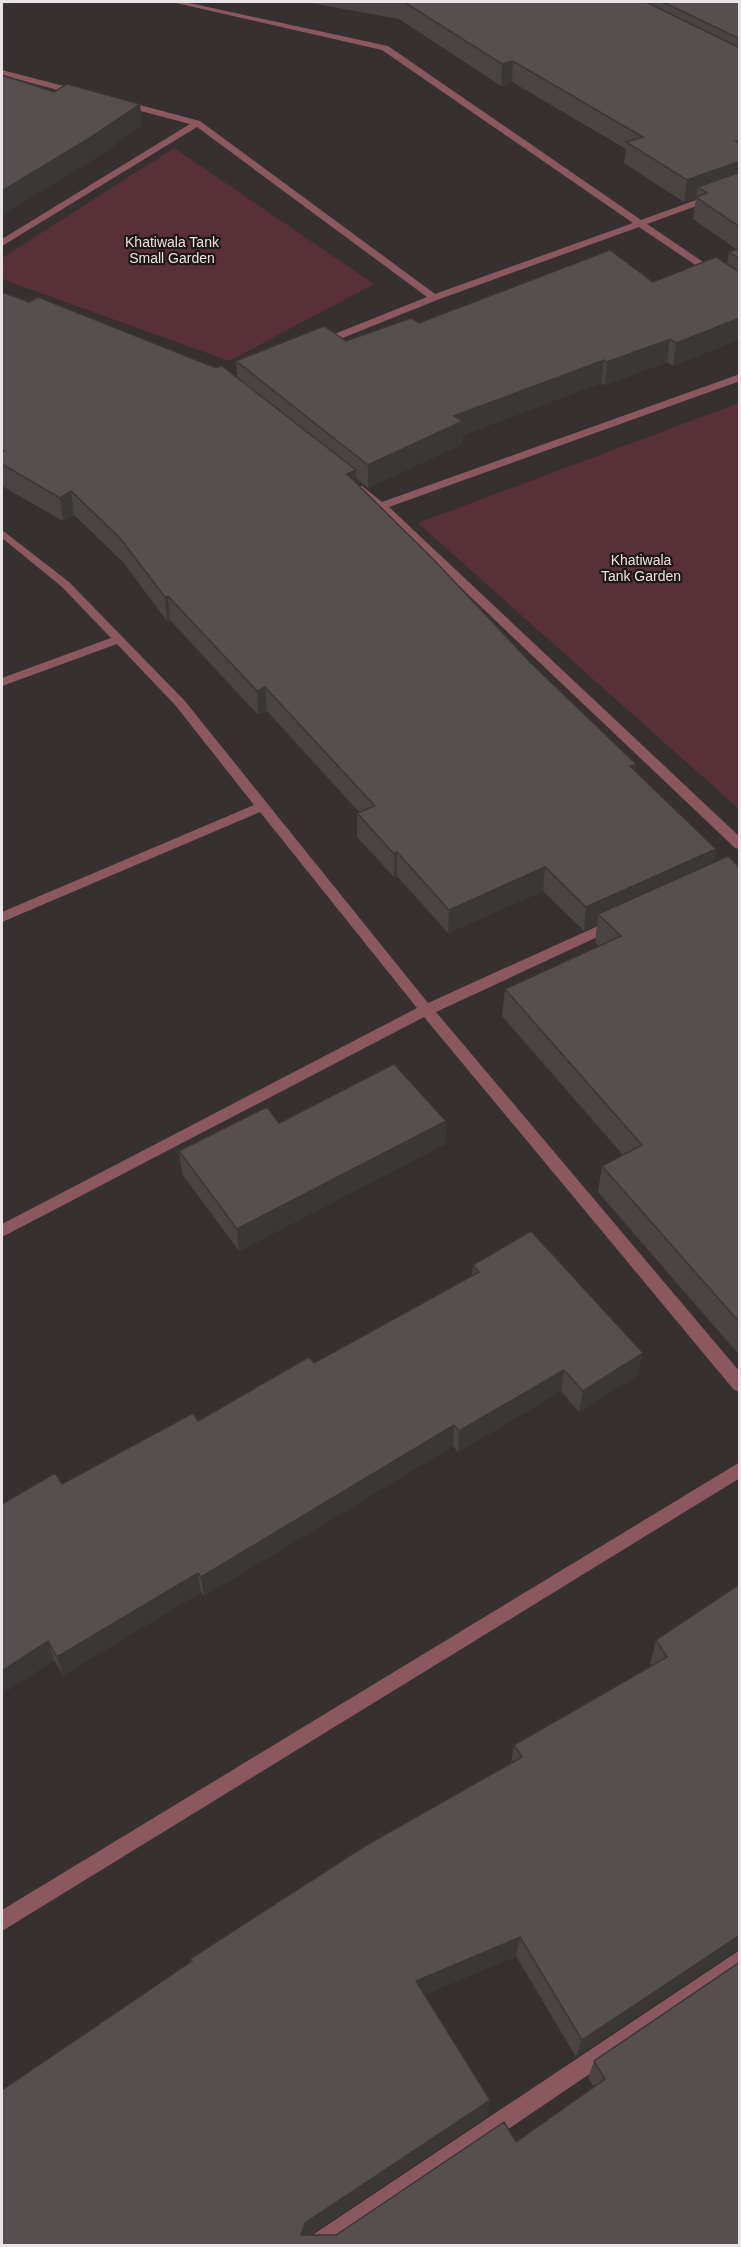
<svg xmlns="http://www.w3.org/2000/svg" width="741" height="2247" viewBox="0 0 741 2247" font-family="Arial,sans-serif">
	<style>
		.green { fill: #593038 }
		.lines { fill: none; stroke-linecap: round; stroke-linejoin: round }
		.minor { fill: #8b5860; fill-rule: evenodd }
		.wall { fill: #4a4344 }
		.shaded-wall { fill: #3c3737 }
		.building { fill: #564e4f; stroke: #3c3737; stroke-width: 1.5 }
		.labels { text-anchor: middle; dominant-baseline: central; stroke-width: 4.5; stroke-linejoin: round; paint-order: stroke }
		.far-park-label { font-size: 14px; fill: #f3dde0; stroke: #1c1919 }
	</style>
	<rect width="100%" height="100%" fill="#373031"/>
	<path class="green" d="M174,148L374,284L229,361L2,279V258Z
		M739,403H740L739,809L418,523Z"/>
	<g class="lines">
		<path class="minor" d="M172,2H185L388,46L641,220L740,184V190L647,224L740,287V295L639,227L437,300L325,345H317V341L427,297L197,127L2,246V239L190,124L118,105V101L121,100L200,121L435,294L633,223L382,50Z
			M2,70L83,91L84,93L80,96L2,75Z
			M740,374V381L389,507L740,837V849L735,848L377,508L352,488L354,486H362L382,502Z
			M2,530L69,582L184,700L428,1003L609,921H619L621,924L619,927L436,1012L740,1372V1392L734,1390L424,1017L2,1237V1224L417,1008L260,812L2,922V912L254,805L176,706L117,644L2,686V678L111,638L61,586L2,538Z
			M740,1462V1478L2,1931V1910Z
			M740,1950V1972L336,2246H305L308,2238Z"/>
	</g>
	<path class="wall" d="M305,2H740V339L673,366L667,362L605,385L601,383L463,435L462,444L368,488L356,478V482L531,663L636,764L635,771L716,849L714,862L740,866V1356L598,1192L602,1166L623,1155L502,1016L505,989L599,946L595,942L597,925L584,931L543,891L448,933L397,876L394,877L357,837V813L359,812L267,711L258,715L170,620L167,621L123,562L74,515L63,521L2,486V292L237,377L236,361L346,341L419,323L653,282L727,264L729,252L736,249L693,219L696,198L684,202L624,163L626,149L512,82L501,86L399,19Z
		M446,1121L445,1144L239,1251L182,1174L179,1151L279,1123Z
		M473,1265L638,1375L579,1412L561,1391L458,1452L453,1446L204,1596L201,1592L63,1675L54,1660L2,1694V1504L62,1484L198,1421L314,1363L472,1276Z
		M740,1584L576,2057L516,1956L424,1995L490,2100L487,2116L309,2235H336L516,2142L594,2087L588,2078L594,2061L740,2246H2L191,1962L190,1959L511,1763L514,1745L651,1666L650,1664L656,1640Z"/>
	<path class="shaded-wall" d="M2,2H16L2,7Z
		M513,61L512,82L501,86L502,64Z
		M140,104L142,126L90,162L2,215V191Z
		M740,161L739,182L698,187L696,197L684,202L687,180Z
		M740,318V339L673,366L676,343Z
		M670,339L667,362L605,385L607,362Z
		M604,360L601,383L463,435L462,444L368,488V465L454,416Z
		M356,470V494L347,474Z
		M71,491L74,515L63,521L60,498Z
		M168,596L170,620L167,621L165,597Z
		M265,687L267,711L258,715L257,691Z
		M636,764L632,788L630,766Z
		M716,849L712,873L598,914L597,925L584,931L586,907Z
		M397,852V876L394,877V854Z
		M545,867L543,891L448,933L449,910Z
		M446,1121L445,1144L239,1251L237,1229Z
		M643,1353L638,1375L579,1412L583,1391Z
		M564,1370L561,1391L458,1452L459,1431Z
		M454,1425L453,1446L204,1596L201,1577Z
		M198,1573L201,1592L63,1675L57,1657Z
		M48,1641L54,1660L2,1694V1671Z
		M740,1935V1948L576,2057L582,2040Z
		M520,1937L516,1956L415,1999L416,1981Z
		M490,2100L487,2116L307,2236L301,2235L305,2223Z"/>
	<path class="building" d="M404,2H646L740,48V140L736,141L740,143V161L687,180L626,142L643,137L513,61L502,64Z
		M663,2H740V39Z
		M2,75L54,92L67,84L140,104L88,139L2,191Z
		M740,172V227L696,197L707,193L698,187Z
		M740,248V259L729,252Z
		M610,250L653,282L716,257L740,272V318L676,343L670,339L607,362L604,360L454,416L463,421L368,465L236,361L324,326L346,341L411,318L419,323Z
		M2,292L29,302L38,297L216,368L222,366L356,470L347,474L433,559L531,663L636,764L630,766L716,849L586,907L545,867L449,910L397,852L394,854L357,813L375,806L265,687L257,691L168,596L165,597L120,538L71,491L60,498L2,464V452L4,451L2,450Z
		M728,856L739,867L740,866V1323L602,1166L642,1145L505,989L621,936L598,914Z
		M394,1064L446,1121L237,1229L179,1151L267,1107L279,1123Z
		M531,1231L643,1353L583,1391L564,1370L459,1431L454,1425L201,1577L198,1573L57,1657L48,1641L2,1671V1504L55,1473L62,1484L193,1413L198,1421L309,1357L314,1363L479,1272L473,1265Z
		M740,1584V1935L582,2040L520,1937L416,1981L490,2100L305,2223L301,2235H336L504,2122L516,2142L605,2079L594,2061L740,1962V2246H2V2090L192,1961L190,1959L365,1846L522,1757L514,1745L667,1657L656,1640Z"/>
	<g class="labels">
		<g class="far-park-label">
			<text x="172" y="242">Khatiwala Tank<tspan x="172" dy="16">Small Garden</tspan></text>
			<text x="641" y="560">Khatiwala<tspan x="641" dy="16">Tank Garden</tspan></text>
		</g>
	</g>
	<rect width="741" height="2247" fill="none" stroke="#e8e3e4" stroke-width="6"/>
</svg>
